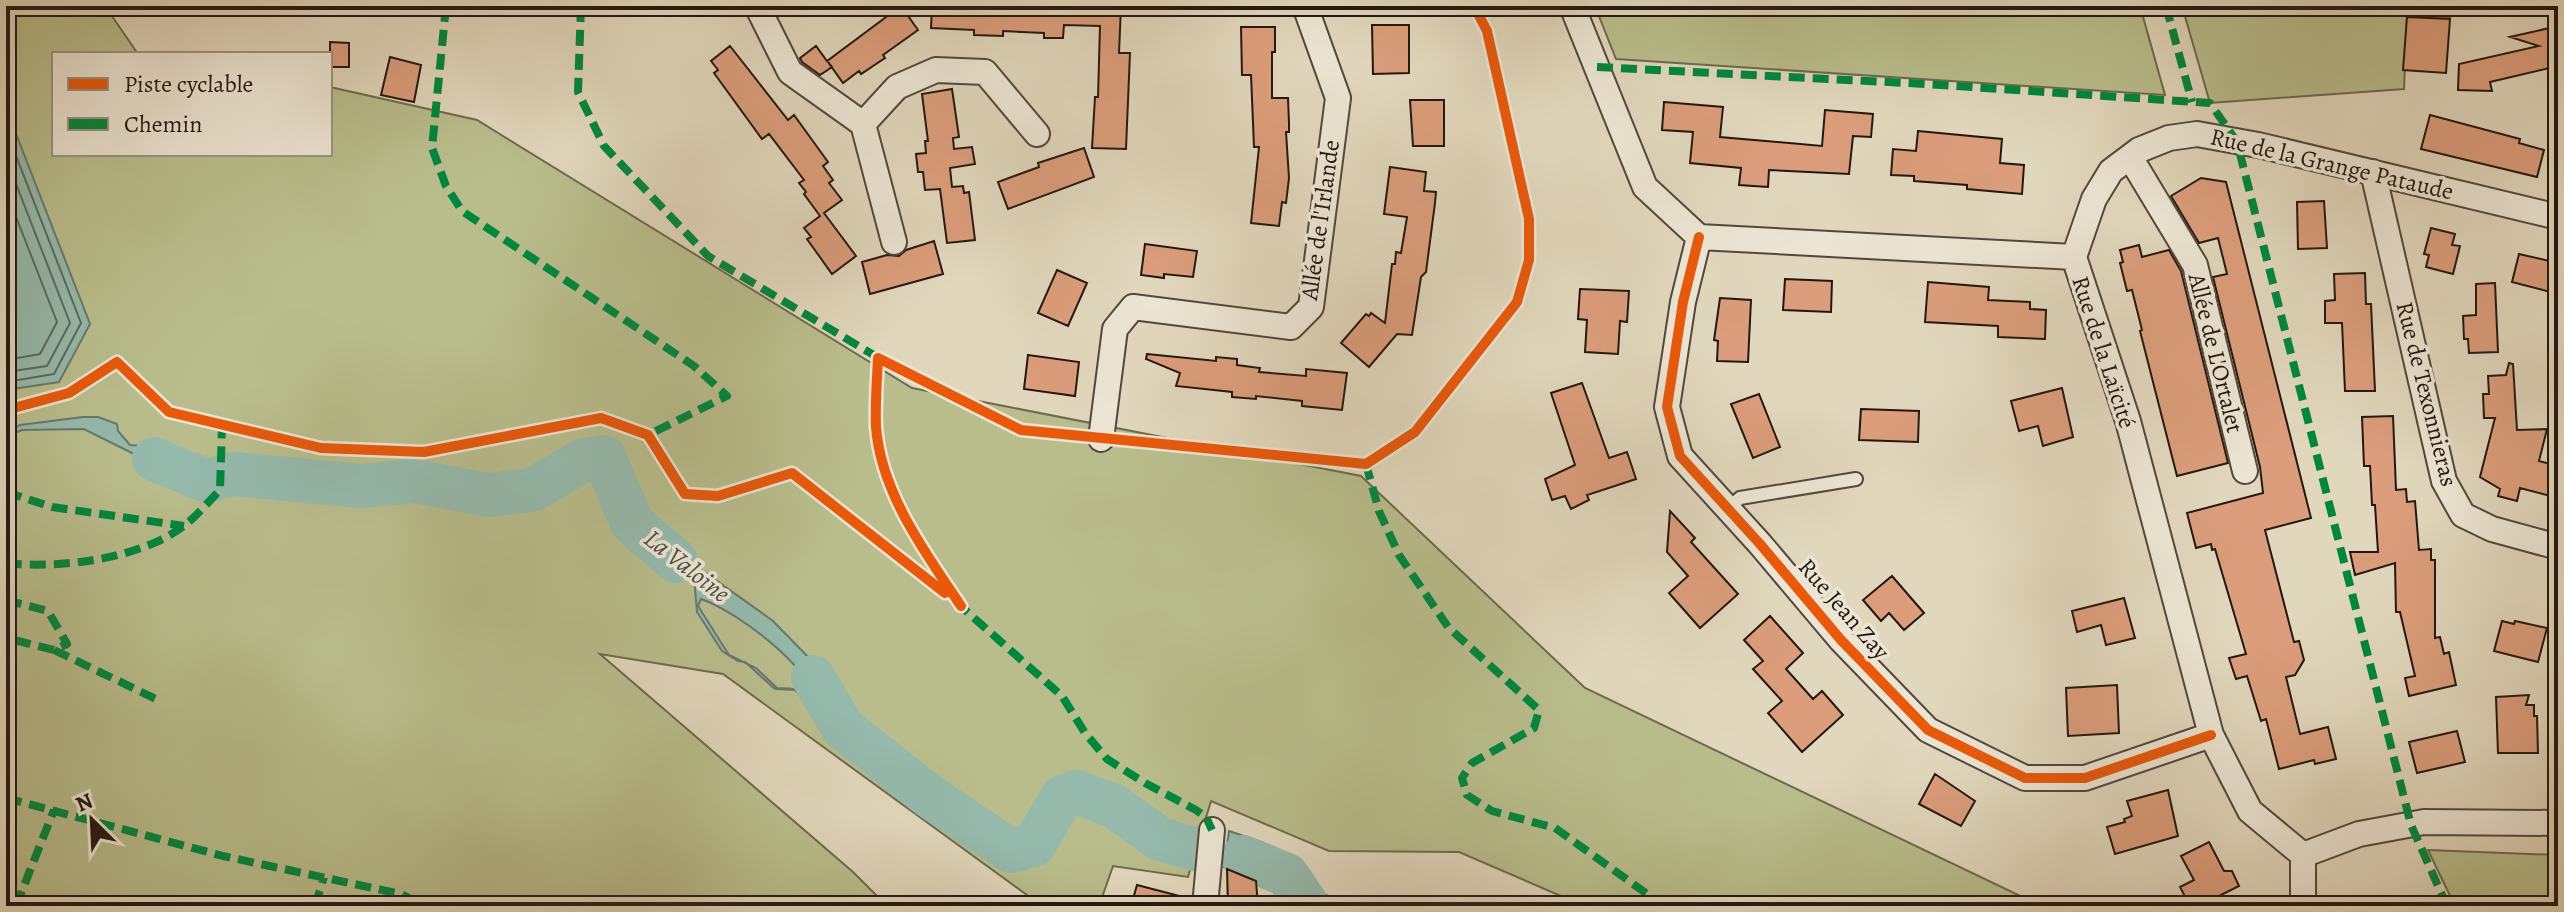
<svg xmlns="http://www.w3.org/2000/svg" width="2564" height="912" viewBox="0 0 2564 912" font-family="Alegreya,serif">
	<style>
		.green { fill: #b9bd8c; stroke: #6e6a4e; stroke-width: 2 }
		.water { fill: #95baac; stroke: #67796e; stroke-width: 2; fill-rule: evenodd }
		.lines { fill: none; stroke-linecap: round; stroke-linejoin: round }
		.shore { stroke: #5c695e; stroke-width: 2 }
		.river { stroke: #95baac; stroke-width: 44 }
		.building { fill: #db9d7b; stroke: #231810; stroke-width: 2 }
		.lane-casing { stroke: #52483b; stroke-width: 16 }
		.street-casing { stroke: #52483b; stroke-width: 28 }
		.lane { stroke: #ece5d3; stroke-width: 12 }
		.street { stroke: #ece5d3; stroke-width: 24 }
		.quiet { stroke: #00873e; stroke-width: 8; stroke-dasharray: 16 8; stroke-linecap: butt }
		.cycleway-casing { stroke: #ece5d3; stroke-width: 15 }
		.cycleway { stroke: #e8590c; stroke-width: 10 }
		.labels { text-anchor: middle; dominant-baseline: central; stroke-width: 7; stroke-linejoin: round; paint-order: stroke }
		.street-label { font-size: 24px; fill: #231810; stroke: #ece5d3 }
		.water-label { font-size: 26px; font-style: italic; fill: #4b5147; stroke: #ece5d3 }
	</style>
	<rect width="100%" height="100%" fill="#e1d7bc"/>
	<filter id="stains"><feTurbulence type="fractalNoise" baseFrequency=".0025" numOctaves="4"/><feColorMatrix values="0 0 0 0 .2 0 0 0 0 .09 0 0 0 0 .02 0 0 0 .5 -.17"/></filter>
	<radialGradient id="worn" r=".72"><stop offset=".6" stop-color="#630" stop-opacity="0"/><stop offset="1" stop-color="#630" stop-opacity=".3"/></radialGradient>
	<path class="green" d="M6,6H105L138,54H54V154H330V87L477,120L912,388L1361,476L1585,688L2031,901L2035,906H1584L1459,852L1329,851L1211,801L1188,877L1113,866L1099,906H1042L723,674L600,654L853,872L887,906H6Z
		M1595,6H2140L2165,95L1616,59Z
		M2182,6H2455L2450,18L2407,17L2404,89L2210,103Z
		M2554,347L2558,348V424L2551,423V361Z
		M2428,850L2558,855V906H2455Z"/>
	<path class="water" d="M6,108L90,324L59,382L6,390Z
		M83,417H98L117,424L118,431L130,445L144,446L184,470L221,465L267,476L323,479L414,476L496,490L512,485L545,481L556,469L580,453C630,456 639,499 657,538L773,621L812,661L856,724L874,733L917,775L986,829L1012,845L1023,842C1034,826 1045,804 1059,791C1085,767 1135,818 1156,830C1170,838 1187,841 1203,845L1201,851L1160,839L1114,806L1076,792L1062,797L1034,845L1011,851L972,822L929,796L869,737L816,723L804,699L795,690L775,689L745,662L738,661L722,651L697,612L694,577L654,546L633,523L607,464L584,460L532,490L488,495L414,481L360,486L234,474L207,481L138,456L84,429L22,430L6,437V432L20,425ZM701,599C739,612 825,676 823,721C816,716 818,712 814,704C807,688 792,688 777,688L756,668L729,655L698,606Z
		M1229,831C1266,844 1290,847 1312,881L1276,891L1259,880L1224,867Z
		M1316,889L1346,906H1282L1281,898Z"/>
	<g class="lines">
		<path class="shore" d="M6,130L81,323L54,374L6,382
			M6,158L70,323L47,366L6,372
			M6,191L57,322L40,354L6,360
			M1236,843L1279,856L1296,871V875L1278,882L1262,872L1234,862L1233,850Z"/>
		<path class="river" d="M154,459L207,481L234,474L360,486L414,481L488,495L532,490L584,460L604,457L632,523L676,561
			M813,677L843,728L929,796L1011,851L1034,845L1062,797L1076,792L1114,806L1160,839L1201,851
			M1243,857L1287,875L1308,906"/>
	</g>
	<path class="building" d="M901,6L918,30L883,55L885,58L861,74L859,71L843,83L828,62L832,67L820,75L802,62L800,58L816,46L827,61Z
		M932,6H1121L1119,53H1130L1126,149L1092,148L1095,97H1098L1100,26L1064,25L1063,38H1044V33L1003,31V36L974,35V30L931,28Z
		M2407,17L2450,19L2446,73L2403,70Z
		M1372,25H1409V73L1373,74Z
		M2558,26V66L2490,82L2492,91L2458,90L2459,64L2539,46L2510,37Z
		M1241,27H1275V52H1272V98H1288L1289,123V132H1286L1289,178L1286,203L1282,202L1279,226L1251,223L1259,147H1254L1251,75H1242Z
		M330,42L349,43V67H330Z
		M730,46L788,120L794,115L828,162L823,166L833,180L829,183L842,200L824,213L856,256L832,274L807,239L811,237L804,228L820,216L804,194L806,192L799,183L804,180L769,134L762,139L714,73L718,70L711,61Z
		M390,57L421,65L414,102L381,95Z
		M952,89L959,137L953,138L954,149L972,147L975,164L950,168L952,187L963,186L964,193L969,192L975,240L947,243L940,189L925,190L923,172H918L916,154L926,153L925,141H928L922,94Z
		M1410,100H1444V146H1413Z
		M1664,102L1723,107L1720,137L1822,146L1825,110L1873,114L1871,137L1853,136L1849,174L1769,170L1768,187L1739,185L1741,168L1690,163L1693,132L1662,130Z
		M2430,115L2520,139L2519,143L2544,150L2537,177L2421,149Z
		M1918,131L2002,139L2000,163L2024,165L2022,194L1967,189V185L1914,181V176L1891,175L1893,149L1916,151Z
		M1084,148L1094,177L1008,209L998,182L1039,167L1038,163Z
		M1390,167L1426,172L1424,191L1436,192L1435,203L1426,272L1421,277L1412,335L1397,334L1369,367L1341,343L1366,314L1369,316L1371,313L1385,323L1392,264H1395L1396,252L1401,253L1407,217L1384,214Z
		M2201,178L2226,182L2311,518L2265,530L2294,642L2299,641L2304,660L2295,675L2286,677L2300,734L2328,727L2336,759L2315,764L2314,760L2279,769L2266,719L2261,721L2247,676L2236,679L2229,658L2246,654L2215,549L2212,550L2211,544L2196,548L2187,513L2263,493L2260,467L2213,277L2227,274L2218,238L2199,243L2171,196Z
		M2324,201L2327,248L2298,249L2297,202Z
		M2431,228L2455,234L2452,245L2460,246L2453,274L2426,267L2429,255L2424,254Z
		M934,241L943,274L870,294L862,262L887,255L899,256L906,250Z
		M1145,244L1197,251L1193,277L1164,274V278L1141,275Z
		M2139,245L2142,257L2169,250L2181,271L2228,463L2177,476L2140,331L2142,330L2132,290L2127,291L2120,263L2123,262L2120,250Z
		M2519,254L2558,263V294L2512,282Z
		M1057,270L1087,283L1068,326L1038,313Z
		M2365,273L2366,304H2371L2375,391H2345L2342,323H2325V301L2335,300L2334,274Z
		M1785,279L1832,281L1831,312L1783,310Z
		M1928,282L1989,287L1988,300L2030,302V309L2046,310L2045,339L1998,337V326L1925,322Z
		M2495,283L2498,352L2469,353L2468,339H2464L2463,316L2476,315V284Z
		M1580,289L1629,291L1627,322L1620,321L1618,354L1585,352L1587,320L1578,319Z
		M1720,298L1751,300L1748,362L1717,361L1718,341L1714,340Z
		M1147,354L1216,361V357L1237,359V365L1260,368L1259,372L1306,376V369L1347,373L1342,410L1302,406V401L1256,396V399L1232,397V392L1176,386L1180,373L1146,359Z
		M1028,355L1079,362L1075,396L1024,389Z
		M2509,363L2513,364L2517,430L2547,429L2539,461L2558,466V498L2520,488L2517,501L2498,496L2500,489L2480,477L2495,418H2484L2483,394H2489L2488,376L2506,375Z
		M1582,383L1609,458L1627,452L1636,479L1587,495L1589,500L1571,509L1565,496L1552,500L1545,479L1575,465L1551,393Z
		M2062,388L2073,437L2043,446L2038,426L2019,431L2011,401Z
		M1759,394L1780,447L1753,458L1731,404Z
		M1861,409L1919,411L1918,442L1859,440Z
		M2393,416L2396,490L2406,489L2407,502L2415,501L2419,550L2431,549V560H2435V638L2440,637L2444,654L2449,652L2456,685L2409,696L2405,678L2415,676L2400,612H2396L2395,563L2355,575L2350,552H2378L2375,505H2372L2370,466H2364L2362,417Z
		M1670,511L1695,538L1691,542L1738,594L1700,628L1669,593L1688,576L1667,552Z
		M1892,576L1924,613L1904,630L1889,613L1881,621L1863,600Z
		M2124,598L2135,638L2106,645L2101,625L2077,632L2072,611Z
		M1770,616L1803,653L1786,669L1813,699L1822,691L1843,715L1802,752L1768,713L1782,701L1753,669L1763,661L1744,640Z
		M2502,621L2514,624L2515,621L2547,628L2538,662L2494,651Z
		M2117,685L2119,733L2068,736L2066,688Z
		M2529,695L2526,705H2534V716H2537L2538,753H2498L2496,697Z
		M2457,731L2465,762L2417,773L2409,742Z
		M1935,774L1975,801L1961,826L1919,804Z
		M2168,790L2178,836L2115,854L2107,827L2125,822L2124,819L2132,816L2127,801Z
		M2209,842L2224,871H2232L2239,886L2199,906H2190L2180,887L2194,880L2181,856Z
		M1227,869L1256,881L1258,906H1228Z
		M1137,885L1191,899L1190,906H1131Z"/>
	<g class="lines">
		<defs>
			<path id="lane" d="M1728,508L1740,498L1856,479"/>
			<path id="street" d="M757,6L790,72L863,124L894,242
				M1572,6L1645,187L1699,237L2074,257
				M863,124L897,87L936,70L985,72L1037,134
				M2130,157L2195,265L2245,471
				M2373,172L2444,481L2463,515L2492,529L2558,547
				M1699,237L1683,302L1667,407L1680,456L1760,544L1841,640L1928,730L2025,778H2085L2211,735
				M2074,257L2128,421L2211,735L2250,811L2303,855
				M2074,257L2094,199L2111,171L2139,150L2169,138L2197,134L2258,145L2558,217
				M1101,439L1115,329L1133,307L1291,327L1311,307L1338,98L1305,6
				M2303,855L2359,834L2424,822L2558,823
				M2303,855V906
				M1205,906L1212,830"/>
		</defs>
		<use href="#lane" class="lane-casing"/>
		<use href="#street" class="street-casing"/>
		<use href="#lane" class="lane"/>
		<use href="#street" class="street"/>
		<path class="quiet" d="M446,6L432,148L446,186L462,211L694,366L727,396L648,435
			M581,6L578,92L604,146L708,256L882,360
			M2166,6L2192,102
			M1597,67L1926,84L2210,103L2237,142L2411,825L2447,906
			M1366,464L1379,511L1399,555L1448,627L1539,710L1534,728L1472,763L1462,778L1467,795L1492,811L1555,828L1664,906
			M6,492L52,507L184,526
			M6,563C59,569 142,559 185,525C198,515 209,501 220,490L222,426
			M6,600L48,611L67,644L54,650L6,638
			M956,602L1062,696L1085,733L1107,759L1145,783L1196,810L1206,817L1212,830
			M54,650L160,701
			M6,798L223,856L401,894L424,906
			M16,906L54,810
			M315,906L324,877"/>
		<defs>
			<path id="cycleway" d="M1699,237L1683,302L1667,407L1680,456L1760,544L1841,640L1928,730L2025,778H2085L2211,735
				M6,410L69,393L117,362L169,412L321,448L424,452L601,418L648,435L685,494L718,496L792,473L945,593
				M961,606C925,552 881,493 876,427C875,404 877,380 878,358L1021,430L1366,464L1415,432L1517,302L1529,260V219L1487,31L1474,6"/>
		</defs>
		<use href="#cycleway" class="cycleway-casing"/>
		<use href="#cycleway" class="cycleway"/>
	</g>
	<g class="labels">
		<g class="street-label">
			<text transform="translate(2332 164) rotate(13)">Rue de la Grange Pataude</text>
			<text transform="translate(1320 220) rotate(-82)">Allée de l'Irlande</text>
			<text transform="translate(2104 352) rotate(72)">Rue de la Laïcité</text>
			<text transform="translate(2216 353) rotate(76)">Allée de L'Ortalet</text>
			<text transform="translate(2427 394) rotate(76)">Rue de Texonnieras</text>
			<text transform="translate(1844 609) rotate(49)">Rue Jean Zay</text>
		</g>
		<g class="water-label">
			<text transform="translate(687 566) rotate(38)">La Valoine</text>
		</g>
	</g>
	<rect width="2564" height="912" fill="none" stroke="#e1d7bc" stroke-width="32"/>
	<rect x="8" y="8" width="2548" height="896" fill="none" stroke="#231810" stroke-width="4"/>
	<rect x="16" y="16" width="2532" height="880" fill="none" stroke="#231810" stroke-width="2"/>
	<rect x="52" y="52" width="280" height="104" fill="#ece5d3" stroke="#9c9385" stroke-width="2"/>
	<rect x="68" y="78" width="40" height="12" fill="#e8590c" stroke="#9c9385" stroke-width="2"/>
	<text x="124" y="92" font-size="24" fill="#231810">Piste cyclable</text>
	<rect x="68" y="118" width="40" height="12" fill="#00873e" stroke="#9c9385" stroke-width="2"/>
	<text x="124" y="132" font-size="24" fill="#231810">Chemin</text>
	<g transform="translate(92 820) rotate(336)" stroke="#ece5d3" stroke-width="6" paint-order="stroke">
	<path d="M0-6L14 30L0 20L-14 30Z" fill="#231810"/>
	<text y="-12" font-size="22" font-weight="bold" text-anchor="middle" fill="#231810">N</text>
	</g>
	<rect width="100%" height="100%" filter="url(#stains)"/>
	<rect width="100%" height="100%" fill="url(#worn)"/>
</svg>
